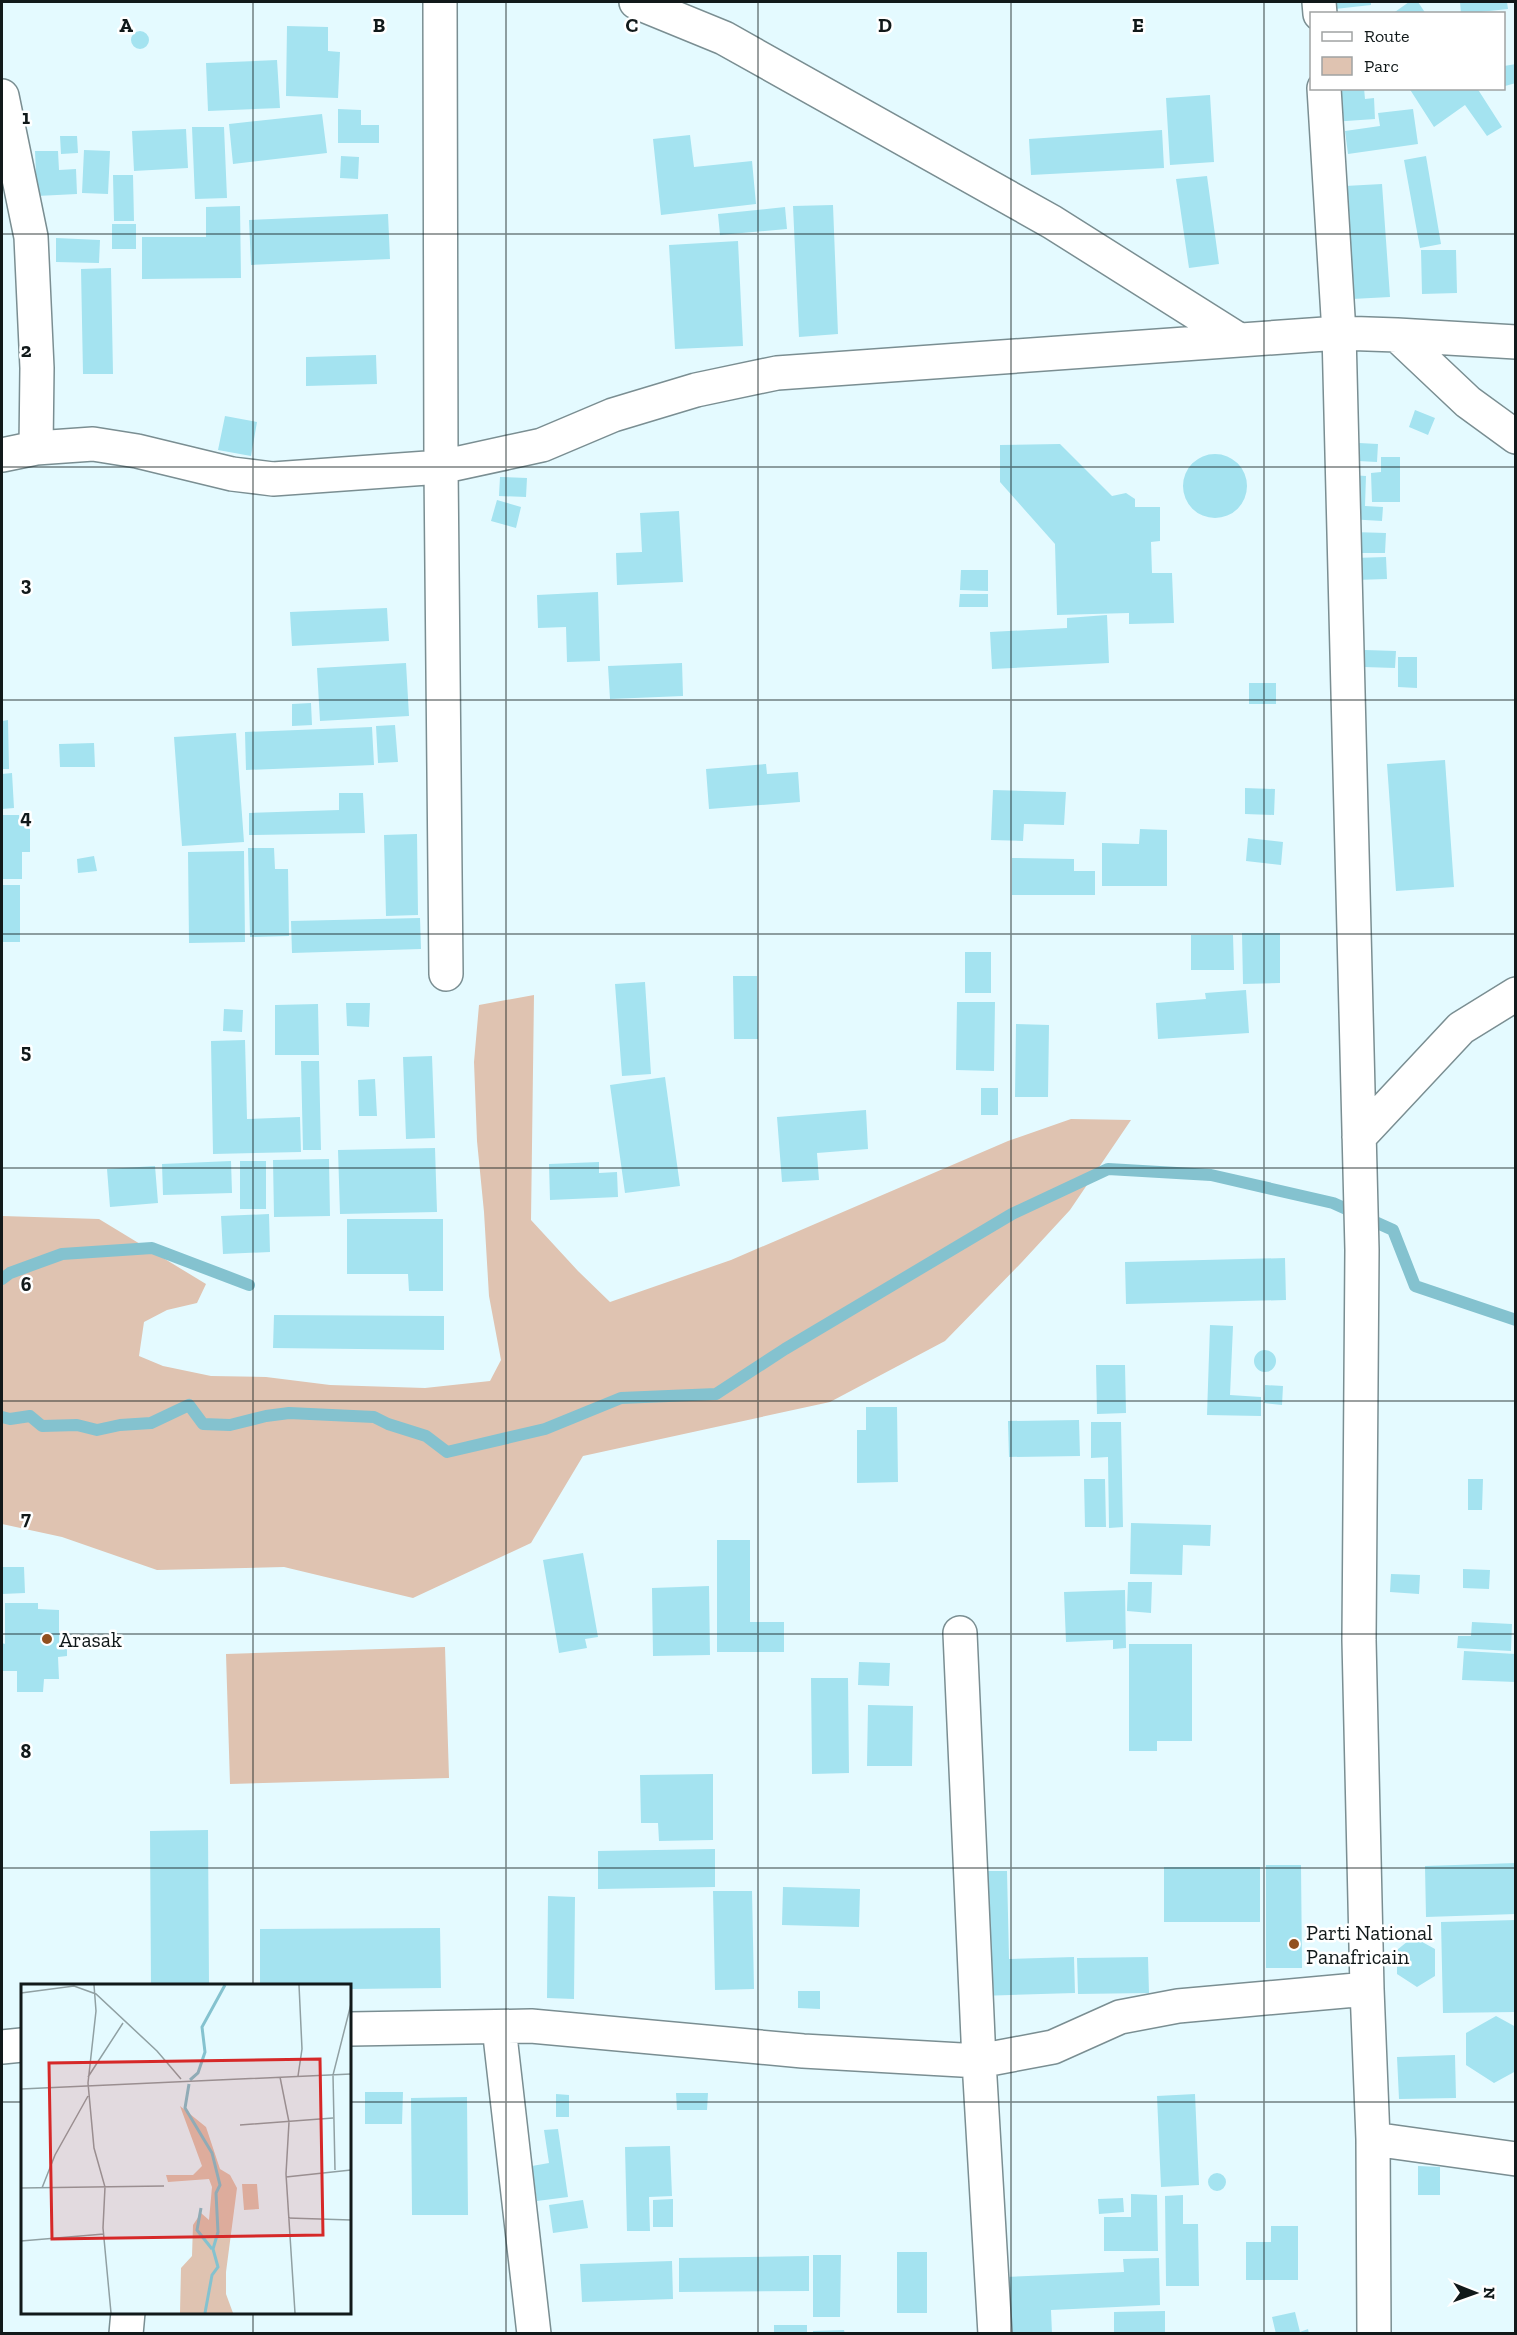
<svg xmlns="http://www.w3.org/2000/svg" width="1517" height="2335" viewBox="0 0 1517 2335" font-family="'Zilla Slab',serif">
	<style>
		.green { fill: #dfc3b1 }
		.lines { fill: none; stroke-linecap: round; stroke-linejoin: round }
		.stream { stroke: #84c2cf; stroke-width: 12 }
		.building { fill: #a4e3f0 }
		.street-casing { stroke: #7a8e92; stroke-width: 36 }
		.street { stroke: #fff; stroke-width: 33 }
		.grid { fill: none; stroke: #11191a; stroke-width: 1.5; stroke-opacity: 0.55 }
		.poi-dot { fill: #92501f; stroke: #fff; stroke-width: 2 }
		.labels { text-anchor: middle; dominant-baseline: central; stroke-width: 5; stroke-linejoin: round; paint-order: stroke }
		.poi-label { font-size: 21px; fill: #11191a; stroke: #fff; text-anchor: start }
		.inset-river { fill: none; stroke: #84c2cf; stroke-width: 3 }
		.inset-road { fill: none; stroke: #90a0a3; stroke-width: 1.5 }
		.view { fill: #d62828; fill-opacity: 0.15; stroke: #d62828; stroke-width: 3 }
		.inset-edge { fill: none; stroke: #11191a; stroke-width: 3 }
		.grid-label { font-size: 20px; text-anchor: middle; font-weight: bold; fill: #11191a; stroke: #fff; stroke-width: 5; stroke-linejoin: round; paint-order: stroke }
	</style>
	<rect width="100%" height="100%" fill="#e4faff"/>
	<path class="green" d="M534,995L531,1220L578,1271L610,1302L731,1260L1008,1141L1071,1119L1131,1120L1070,1210L1022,1262L945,1341L830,1402L583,1456L531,1543L413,1598L284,1567L157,1570L62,1537L2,1524V1216L99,1219L206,1284L197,1303L167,1310L144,1322L139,1356L163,1366L211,1376L266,1377L330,1385L425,1388L490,1381L501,1360L489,1296L484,1212L477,1141L474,1062L479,1005Z
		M445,1647L449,1778L230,1784L226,1654Z"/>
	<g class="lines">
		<path class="stream" d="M2,1279L10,1273L62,1254L152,1248L249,1285
			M2,1417L10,1419L30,1416L42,1426L77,1425L97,1430L120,1425L151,1423L189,1405L203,1424L230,1425L266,1416L289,1413L374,1417L388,1424L426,1436L447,1452L545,1429L621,1398L716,1394L785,1349L1012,1214L1108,1169L1211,1175L1333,1203L1393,1230L1415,1286L1516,1320"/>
	</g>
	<path class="building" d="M1325,2H1371V5L1326,10Z
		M1409,2H1418L1426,14H1392Z
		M1460,2H1507L1508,9L1461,14Z
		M287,26L328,27V51L340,52L338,98L286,96Z
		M131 40a9 9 0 1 1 18 0a9 9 0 1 1-18 0Z
		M277,60L280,108L208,111L206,63Z
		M1516,64V83L1505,86L1504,66Z
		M1330,88H1364L1365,99L1374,98L1375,119L1332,122Z
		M1409,88H1477L1502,127L1487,136L1465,105L1434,127Z
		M1210,95L1214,162L1170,165L1166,98Z
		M338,109L361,110V125H379V143H338Z
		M1413,109L1418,144L1348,154L1345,131L1380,126L1378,113Z
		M322,114L327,153L233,164L229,124Z
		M192,127H224L227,198L195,199Z
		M186,129L188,168L134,171L132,131Z
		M1162,130L1164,168L1031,175L1029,139Z
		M690,135L694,167L752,161L756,204L661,215L653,139Z
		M60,136H77L78,153L61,154Z
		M84,150L110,151L108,194L82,193Z
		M35,151H58L59,170L76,169L77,194L37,196Z
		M341,156L359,157L358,179L340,178Z
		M1426,156L1441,244L1420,248L1404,160Z
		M113,175H133L134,221H114Z
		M1207,176L1219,264L1189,268L1176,179Z
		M1382,184L1390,297L1352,299L1345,186Z
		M833,205L838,334L799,337L793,206Z
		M240,206L241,278L142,279V237H206V207Z
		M785,207L787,229L720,235L718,214Z
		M388,214L390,259L251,265L249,220Z
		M112,224H136V249H112Z
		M56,238L100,240L99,263L56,262Z
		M738,241L743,346L675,349L669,245Z
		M1421,250H1456L1457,293L1422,294Z
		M111,268L113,374H83L81,269Z
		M376,355L377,384L306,386V357Z
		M1415,410L1435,418L1428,435L1409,427Z
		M225,416L257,422L251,456L218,450Z
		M1359,443L1378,444L1377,462L1358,461Z
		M1060,444L1112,496L1126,493L1135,499V507H1160V541L1151,542L1152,573H1172L1174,623L1129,624V613L1057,615L1055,544L1000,482V445Z
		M1183 486a32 32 0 1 1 64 0a32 32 0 1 1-64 0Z
		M1381,457H1400V502H1372L1371,473L1381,472Z
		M1350,475L1366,476L1365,506L1383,507L1382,521L1348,519Z
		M500,477L527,478L526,497L499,496Z
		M497,500L521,507L516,528L491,521Z
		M679,511L683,582L617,585L616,553L642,552L640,513Z
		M1353,532L1386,533L1385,553H1353Z
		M1386,557L1387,579L1355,580L1354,558Z
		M961,570H988V591L960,590Z
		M598,592L600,661L567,662L566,627L538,628L537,595Z
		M960,594H988V607H959Z
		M387,608L389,641L292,646L290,612Z
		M1107,615L1109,663L992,669L990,632L1067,628V618Z
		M1365,650L1396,651L1395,668L1364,667Z
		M1398,657H1417V688L1398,687Z
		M406,663L409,716L320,721L317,668Z
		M682,663L683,696L610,699L608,666Z
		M1249,683H1276V704H1249Z
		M311,703L312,725L292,726V704Z
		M8,720L9,769H2V721Z
		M395,725L398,762L378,763L376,726Z
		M372,727L374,765L246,770L245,732Z
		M236,733L244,842L182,846L174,737Z
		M94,743L95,767H60L59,744Z
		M1445,760L1454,887L1396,891L1387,764Z
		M766,764L767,774L798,772L800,802L709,809L706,769Z
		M12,773L14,808L2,809V774Z
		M1245,788L1275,789L1274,815L1245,814Z
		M993,790L1066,792L1064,825L1024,824L1023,841L991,840Z
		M339,793H363L365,833L249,835V813L339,810Z
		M2,815H19L20,826L30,827V852H22V879H2Z
		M1140,829L1167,830V886H1102V843L1139,844Z
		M417,834L418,915L386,916L384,835Z
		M1248,838L1283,842L1281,865L1246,861Z
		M248,848H274L275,869H288L289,936L250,937Z
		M244,851L245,942L189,943L188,852Z
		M94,856L97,871L78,873L77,859Z
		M1012,858L1074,859V871H1095V895H1012Z
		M2,885H20V942H2Z
		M420,918L421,949L292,953L291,921Z
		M1242,933H1280V983L1243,984Z
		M1191,935H1233L1234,970H1191Z
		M965,952H991V993H965Z
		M733,976H757L758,1039H734Z
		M645,982L651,1074L622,1076L615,984Z
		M1246,990L1249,1033L1158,1039L1156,1003L1206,999L1205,993Z
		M957,1002H995L994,1071L956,1070Z
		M346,1003H370L369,1027L347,1026Z
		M318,1004L319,1055H275V1005Z
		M224,1009L243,1010L242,1032L223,1031Z
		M1016,1024L1049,1025L1048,1097H1015Z
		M245,1040L247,1119L300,1117L301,1152L213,1154L211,1041Z
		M432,1056L435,1138L406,1139L403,1057Z
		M301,1061H319L321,1150H303Z
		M665,1077L680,1186L625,1193L610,1085Z
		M375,1079L377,1116H359L358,1080Z
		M981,1088H998V1115H981Z
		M866,1110L868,1149L817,1153L819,1180L782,1182L777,1117Z
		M435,1148L437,1212L340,1214L338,1150Z
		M329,1159L330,1216L274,1217L273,1160Z
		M231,1161L232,1193L163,1195L162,1164Z
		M240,1161H266V1209H240Z
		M599,1162V1173L617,1172L618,1197L550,1200L549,1164Z
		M155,1166L158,1203L110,1207L107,1169Z
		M269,1214L270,1252L223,1254L221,1216Z
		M347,1219H443V1291H409L408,1274H347Z
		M1285,1258L1286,1300L1126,1304L1125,1262Z
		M274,1315L444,1316V1350L273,1348Z
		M1210,1325L1233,1326L1230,1395L1261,1397V1416L1207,1415Z
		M1254 1361a11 11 0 1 1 22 0a11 11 0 1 1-22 0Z
		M1096,1365H1125L1126,1413L1097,1414Z
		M1265,1385L1283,1386L1282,1405L1264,1403Z
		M866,1407H897L898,1482L857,1483V1430H866Z
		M1079,1420L1080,1456L1009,1457L1008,1421Z
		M1091,1422H1121L1123,1527L1109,1528L1108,1457L1091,1458Z
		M1084,1479H1105L1106,1527H1085Z
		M1468,1479H1483L1482,1510H1468Z
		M1131,1523L1211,1525L1210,1546L1183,1545L1182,1575L1130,1574Z
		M717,1540H750V1622H784V1652H717Z
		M583,1553L598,1637L585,1639L587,1648L559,1653L543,1560Z
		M2,1567H24L25,1593L2,1594Z
		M1463,1569L1490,1570L1489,1589L1463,1588Z
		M1391,1574L1420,1575L1419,1594L1390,1592Z
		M1128,1582H1152L1151,1613L1127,1611Z
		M709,1586L710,1655L653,1656L652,1588Z
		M1125,1590L1126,1648L1113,1649V1640L1066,1642L1064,1592Z
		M5,1603H38V1609L59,1610V1641L67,1640V1656L58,1657L59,1679H44L43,1692H17V1671H2V1643L5,1644Z
		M1472,1622L1512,1624L1511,1651L1457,1648L1458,1636H1471Z
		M1129,1644H1192V1741H1157V1751H1129Z
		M1464,1651L1516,1654V1682L1462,1680Z
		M859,1662L890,1663L889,1686L858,1685Z
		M811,1678H848L849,1773L812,1774Z
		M868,1705L913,1706L912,1766H867Z
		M713,1774V1840L659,1841L658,1823H641L640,1775Z
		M208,1830L209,1986H151L150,1831Z
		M715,1849V1887L598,1889V1851Z
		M1516,1863V1914L1426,1917L1425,1866Z
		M1266,1865H1301L1302,1968H1266Z
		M1164,1867H1260V1922H1164Z
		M974,1871H1007L1009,1959L1074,1957L1075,1993L979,1996Z
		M783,1887L860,1889L859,1927L782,1925Z
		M713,1891H752L754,1989L715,1990Z
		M548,1896L575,1897L574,1999L547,1998Z
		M1516,1920V2012L1443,2013L1441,1922Z
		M440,1928L441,1988L350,1989V1986H260V1929Z
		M1413,1937L1435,1949V1976L1417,1987L1397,1974V1950Z
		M1148,1957L1149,1993L1078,1994L1077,1958Z
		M798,1991H820V2009L798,2008Z
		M1496,2016L1516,2027V2071L1494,2083L1466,2065V2033Z
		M1455,2055L1456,2098L1399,2099L1397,2057Z
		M365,2092H403L402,2124H365Z
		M676,2093H708L707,2110H677Z
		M556,2094L569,2095V2117H556Z
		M1195,2094L1199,2185L1161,2187L1157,2096Z
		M467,2097L468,2215H412L411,2098Z
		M558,2129L568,2197L537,2201L532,2166L549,2163L544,2130Z
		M670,2146L672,2196L649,2197L650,2231H627L625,2147Z
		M1418,2166L1440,2167V2195H1418Z
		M1208 2182a9 9 0 1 1 18 0a9 9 0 1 1-18 0Z
		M1131,2194L1157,2195L1158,2251H1104V2217H1131Z
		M1183,2195V2224H1198L1199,2286H1166L1165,2196Z
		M1123,2198L1124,2212L1099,2214L1098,2199Z
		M673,2199V2227H653V2200Z
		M583,2200L588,2228L553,2233L549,2205Z
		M1271,2226H1298V2280H1246V2242H1271Z
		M897,2252H927V2313H897Z
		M813,2255H841L840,2317H813Z
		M809,2256V2291L679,2292V2258Z
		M1159,2258L1160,2305L1051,2310L1052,2334H1006L1004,2277L1124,2272L1123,2259Z
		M672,2261L673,2299L582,2302L580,2264Z
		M1165,2311V2334H1114V2312Z
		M1295,2312L1300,2332L1308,2329L1309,2334H1276L1272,2317Z
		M774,2325H807V2334H774Z
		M844,2330L845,2334H813V2331Z"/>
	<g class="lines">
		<defs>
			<path id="street" d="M440,2L441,467L446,974
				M636,2L724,38L1052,222L1239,340
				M1319,2L1320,14
				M1324,88L1339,333L1362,1250L1359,1640L1367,1989L1373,2139L1374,2334
				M2,96L31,237L37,368L36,448
				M1397,335L1468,402L1516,437
				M2,455L36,448L93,444L137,451L232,474L273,479L441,467L542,445L613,415L696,390L777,373L1339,333L1397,335L1516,342
				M1359,1137L1461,1028L1516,994
				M960,1633L979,2061L995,2334
				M499,2027L534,2334
				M350,2029L531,2026L803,2051L979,2061L1053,2047L1120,2017L1178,2006L1367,1989
				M2,2047L22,2045
				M1373,2139L1516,2159
				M126,2334L128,2312"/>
		</defs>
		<use href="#street" class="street-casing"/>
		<use href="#street" class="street"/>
	</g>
	<path class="grid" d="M253,2V1986M506,2V2334M758,2V2334M1011,2V2334M1264,2V2334M2,234H1516M2,467H1516M2,700H1516M2,934H1516M2,1168H1516M2,1401H1516M2,1634H1516M2,1868H1516M2,2102H22M350,2102H1516M253,2312V2334"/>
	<g class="poi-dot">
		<circle cx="47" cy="1639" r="6"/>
		<circle cx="1294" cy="1944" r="6"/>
	</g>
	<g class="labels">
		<g class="poi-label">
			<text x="59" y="1639">Arasak</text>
			<text x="1306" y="1932">Parti National<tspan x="1306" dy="24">Panafricain</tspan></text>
		</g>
	</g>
	<g transform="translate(21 1984)">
		<rect width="330" height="330" fill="#e4faff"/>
		<path d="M159,122L185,143L199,185L209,191L216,204L205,288V310L212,329H159L160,284L171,272L172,241L180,229L188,236L191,203L188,195L147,198L145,191H172L181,182ZM221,200H236L238,225L223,226Z" fill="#dfc3b1"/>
		<path class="inset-river" d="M169,96L177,89L184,68L181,43L204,1M168,100L164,124L191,169L199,201L195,209L197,248L192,265L197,283L191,291L184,329M180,224L176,246L191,265"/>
		<path class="inset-road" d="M73,1L75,27L67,99L73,164L84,203L82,244L90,329M0,9L53,2L75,10L136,67L160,95M277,92L281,65L278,1M67,93L102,39M259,93L268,138L265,190L274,329M0,105L330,90M219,141L312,134M314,186L312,91L330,20M265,193L330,186M0,204L143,202M21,204L34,171L67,112M267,234L330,236M0,257L83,250M0,274V293"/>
		<path class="view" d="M299,75L302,251L31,255L28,79Z"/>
		<rect width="330" height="330" class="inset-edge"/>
	</g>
	<g class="grid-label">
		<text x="126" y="32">A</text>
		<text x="379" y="32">B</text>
		<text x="632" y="32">C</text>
		<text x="885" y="32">D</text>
		<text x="1138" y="32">E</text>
		<text x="26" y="124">1</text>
		<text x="26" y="357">2</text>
		<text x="26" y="591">3</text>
		<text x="26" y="824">4</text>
		<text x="26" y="1058">5</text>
		<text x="26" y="1291">6</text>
		<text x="26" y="1525">7</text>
		<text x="26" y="1758">8</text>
	</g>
	<rect width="1517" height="2335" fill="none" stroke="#11191a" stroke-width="6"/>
	<rect x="1310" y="12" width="195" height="78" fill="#ffffff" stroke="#a0a3a3" stroke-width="1.5"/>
	<rect x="1322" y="32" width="30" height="9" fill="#ffffff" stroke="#a0a3a3" stroke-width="1.5"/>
	<text x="1364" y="42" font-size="18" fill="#11191a">Route</text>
	<rect x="1322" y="57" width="30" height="18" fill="#dfc3b1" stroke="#a0a3a3" stroke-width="1.5"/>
	<text x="1364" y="72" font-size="18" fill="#11191a">Parc</text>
	<g transform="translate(1475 2293) rotate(91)" stroke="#ffffff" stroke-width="4.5" paint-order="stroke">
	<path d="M0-4.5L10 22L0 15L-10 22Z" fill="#11191a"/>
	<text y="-9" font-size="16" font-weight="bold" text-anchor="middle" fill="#11191a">N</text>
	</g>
</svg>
